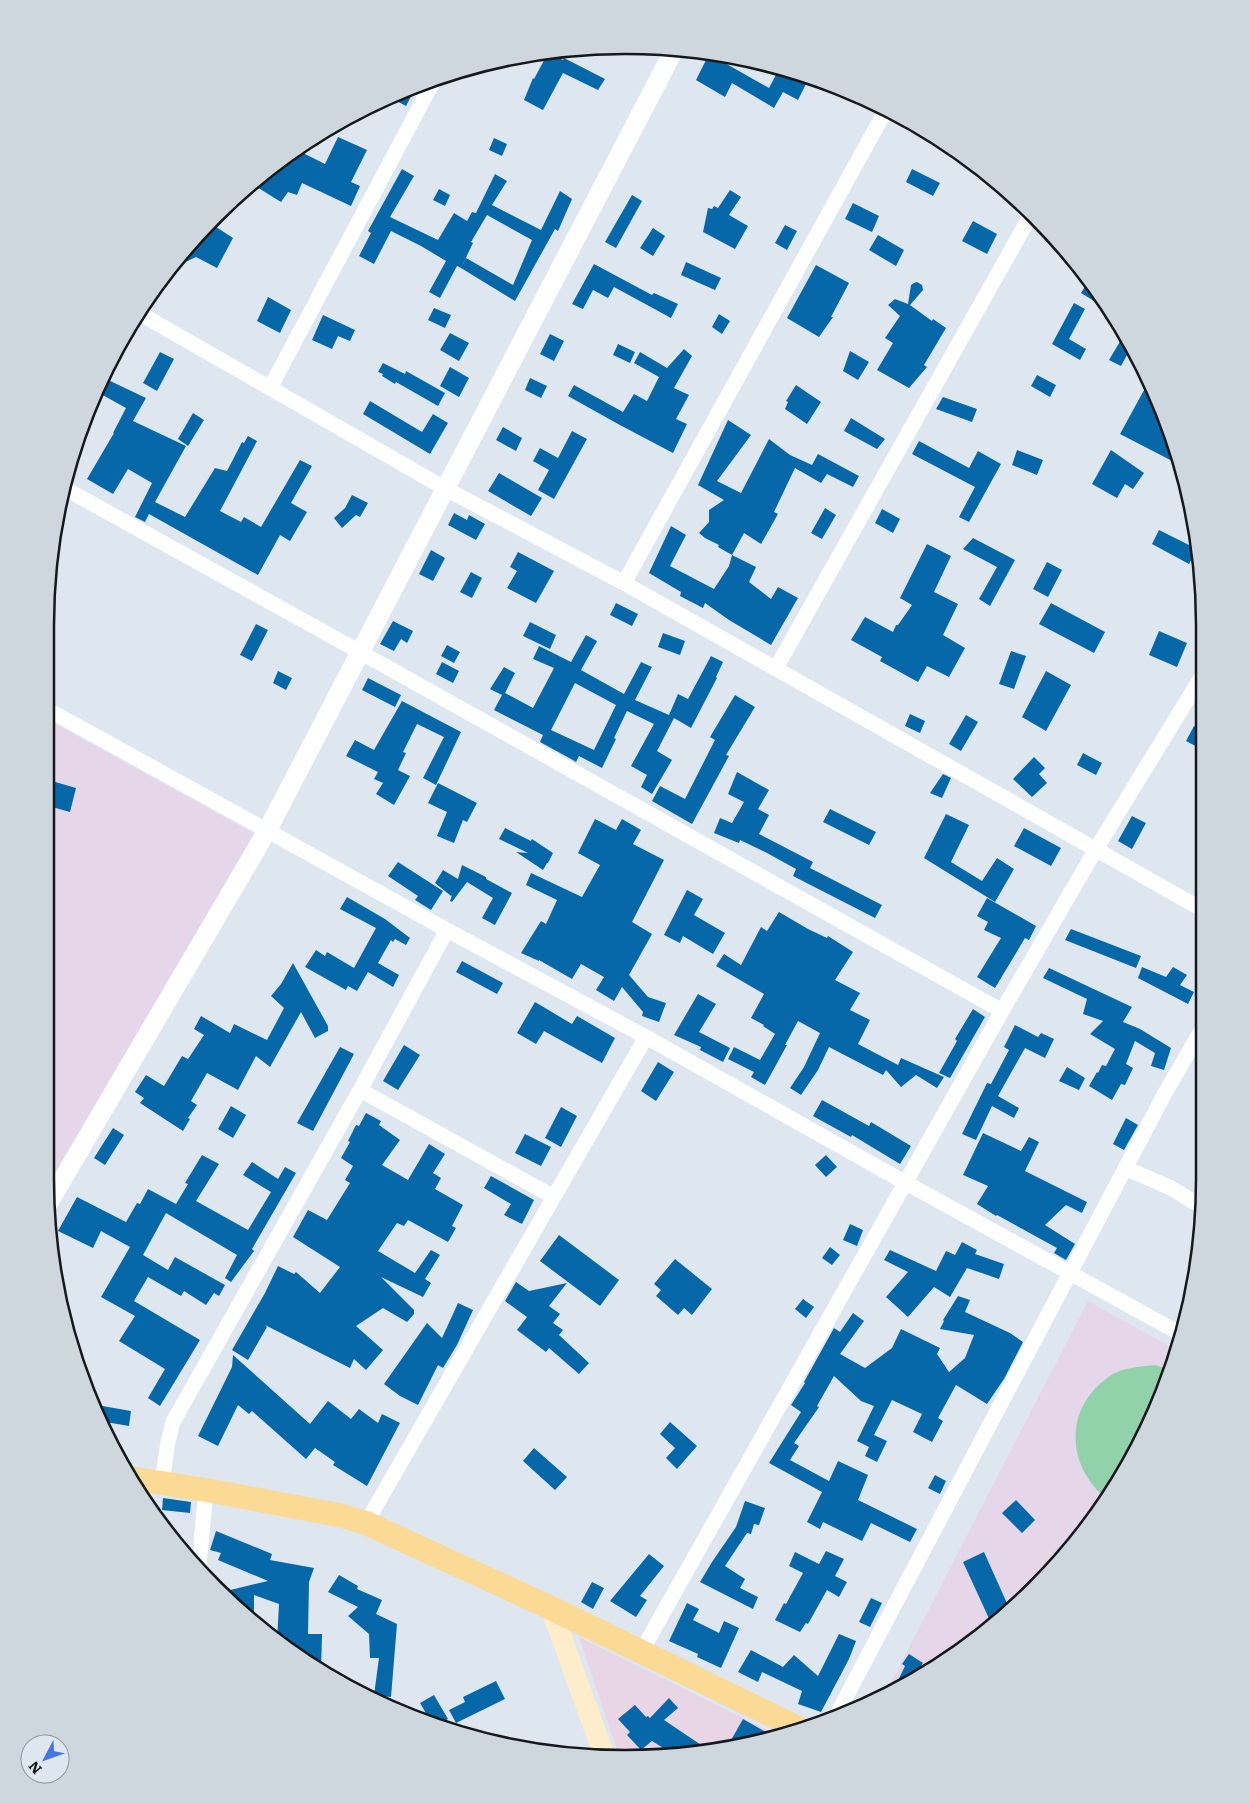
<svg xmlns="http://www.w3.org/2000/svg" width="1250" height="1804" viewBox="0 0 1250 1804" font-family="Literata,serif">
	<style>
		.commercial { fill: #e8d5e5 }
		.education { fill: #e5d6e9 }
		.grass { fill: #92d2ab }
		.building { fill: #0668a9; fill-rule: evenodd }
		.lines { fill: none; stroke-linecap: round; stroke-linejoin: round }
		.minor { stroke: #fff; stroke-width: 15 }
		.tertiary { stroke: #fff; stroke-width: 19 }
		.secondary { stroke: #fdedca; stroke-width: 21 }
		.primary { stroke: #fada95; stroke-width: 24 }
		.rim { fill: none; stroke: #16191c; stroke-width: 2.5 }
	</style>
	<rect width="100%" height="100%" fill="#dee7ef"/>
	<path class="commercial" d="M579,1637L777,1735L738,1748L620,1759Z"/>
	<path class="education" d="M45,718L254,834L46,1189L45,1179Z
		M1088,1301L1176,1350L1161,1401L1107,1501L1035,1589L947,1661L883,1698Z"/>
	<path class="grass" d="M1155,1365L1170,1370L1161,1401L1108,1500C1067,1467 1063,1411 1107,1378C1121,1367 1139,1367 1155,1365Z"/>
	<path class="building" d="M548,53L563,60L564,58L605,79L598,90L563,73L543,110L524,100L533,78L534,79Z
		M709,54L769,88L779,69L809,78L798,100L783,92L774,108L732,83L725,97L696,80Z
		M417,85L406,106L389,97L403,89Z
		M338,137L367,150L351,182L360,186L351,206L302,183L297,195L288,192L281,202L252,184L266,173L272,176L280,162L295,149L325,164Z
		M494,138L507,144L502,156L489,150Z
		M402,169L414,176L390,217L438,240L454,213L467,221L472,212L476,213L495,174L507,181L492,205L541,230L560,191L572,199L558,231L555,229L515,301L461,268L466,258L513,285L532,240L487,215L471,242L473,243L461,268L457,266L440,298L429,292L446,261L421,246L391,231L374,264L359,256L371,233L368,231Z
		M912,169L940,183L933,196L906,182Z
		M439,189L450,195L445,206L433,200Z
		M730,190L741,197L729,215L748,226L735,249L703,232L708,208L712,209L714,206L718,208Z
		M632,195L642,201L616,248L605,242Z
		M853,203L879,216L872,232L845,219Z
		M973,221L997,234L987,254L962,241Z
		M210,223L233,238L217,268L196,257L165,272L188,246L195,249Z
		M785,225L797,231L787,250L775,243Z
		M653,228L665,236L653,256L640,248Z
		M878,235L904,250L896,266L869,250Z
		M686,262L721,278L715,290L681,275Z
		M594,264L652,295L654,293L678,304L671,318L614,287L608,298L593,290L583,309L572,304Z
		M816,265L849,283L831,317H833L819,337L787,318Z
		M1089,280L1107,303L1112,312L1081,293Z
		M917,282L922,285L923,290L910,305L932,321L933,319L946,328L924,365L927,367L909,388L877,370L893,343L885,338L900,316L888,305L895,299L908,304L911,285L914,283Z
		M268,297L291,310L280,333L257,321Z
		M1074,303L1085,309L1069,339L1086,349L1080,360L1052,344Z
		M434,308L451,315L445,328L428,320Z
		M719,314L730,321L722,334L712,327Z
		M323,315L355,330L350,341L338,336L332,349L312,340Z
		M450,333L469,343L459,361L440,350Z
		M1125,333L1132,346L1121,366L1109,360Z
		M550,334L564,341L554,361L540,354Z
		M618,344L635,352L630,363L613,355Z
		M684,349L692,356L674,388L689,395L676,419L687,424L673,453L618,424L568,396L574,385L623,412L634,394L647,401L659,377L634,363L640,352L667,368Z
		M850,351L869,362L858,380L843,371Z
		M160,352L174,359L157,391L143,383Z
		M383,363L405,374L406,371L445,393L438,406L396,382L395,384L382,376L383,374L378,372Z
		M450,367L469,378L459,397L440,386Z
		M1037,375L1056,385L1050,397L1031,386Z
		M530,378L547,386L541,398L525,390Z
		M106,379L146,398L133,421L186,446L155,502L185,517L215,468L227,471L242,442L244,443L248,436L257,441L220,511L241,522L244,517L261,527L300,460L312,466L291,503L307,512L290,541L280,535L258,575L149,514L145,522L135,517L152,483L128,469L113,494L87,479L114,433H113L126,408L99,393Z
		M1149,381L1162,418L1178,464L1120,434Z
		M796,385L821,402L807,424L785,409L788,402L786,401Z
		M943,397L977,409L972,422L936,409Z
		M370,401L422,432L433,414L448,423L430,454L363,414Z
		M193,413L204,420L188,446L178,439Z
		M851,418L885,439L877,449L844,431Z
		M728,420L751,435L717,481L741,493L769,439L790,455L812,465L818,454L859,476L853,487L827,474L821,483L795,468L774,512L778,514L761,544L744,533L732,555L718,547L719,545L705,538L699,533L709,522V510L724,500L698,485Z
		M503,427L522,438L516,451L496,440Z
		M572,431L587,439L554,499L538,490L549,470L533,461L540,448L558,458Z
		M919,441L969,468L978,451L1001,464L969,522L959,517L975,487L912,454Z
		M1017,450L1043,460L1037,475L1012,465Z
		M1111,450L1144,473L1133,489L1125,484L1117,498L1092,484Z
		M499,473L542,498L531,516L488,491Z
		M352,495L368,503L360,517L356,515L342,528L334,518L345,508Z
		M825,508L836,515L822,539L811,533Z
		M882,509L900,519L893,533L875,523Z
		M454,513L467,520L469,515L485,524L476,540L448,525Z
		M671,526L686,535L670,566L714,589L729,566L732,555L756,567L749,582L771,599L778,587L798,598L771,645L729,620L705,603L703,608L680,596L681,592L649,573Z
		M1159,530L1197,549L1189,564L1152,544Z
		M973,538L1015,560L990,606L979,599L997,567L963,549Z
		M927,544L951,556L934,592L958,604L943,635L965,648L949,677L927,666L918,682L880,661L882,657L851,640L865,617L893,632L896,625H898L912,605L900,598Z
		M431,550L445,558L433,581L419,574Z
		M518,552L554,571L536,603L507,588L517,571L510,567Z
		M1047,562L1062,570L1048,597L1033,589Z
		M471,572L482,578L472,598L460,592Z
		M616,603L638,614L632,626L610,615Z
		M1051,603L1105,632L1094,653L1039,624Z
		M393,621L413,631L407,643L401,639L394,651L380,644Z
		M530,622L556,635L550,649L523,636Z
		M256,624L268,630L252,661L240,655Z
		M1159,631L1187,643L1177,667L1149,655Z
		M663,633L685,641L680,655L658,647Z
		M586,635L597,641L581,670L624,694L641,662L652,667L635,700L669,715L678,694L688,699L711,656L723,662L716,677L717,678L691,728L674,718L657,751L672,760L652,794L641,787L647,775L631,766L654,724L627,711L614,738L616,739L602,768L579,756L576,762L571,759L540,742L543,735L494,710L502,695L490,689L504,667L515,673L505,693L533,708L554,668L533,659L539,646L571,662ZM575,683L616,705L594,750L551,730Z
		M447,645L460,652L454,663L441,656Z
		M1011,651L1026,656L1014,689L999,684Z
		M442,662L459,671L453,683L436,674Z
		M278,671L292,678L286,690L273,683Z
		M1046,671L1071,685L1046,731L1022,717Z
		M368,678L401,695L395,707L362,690Z
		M735,695L755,707L726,755L729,756L692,824L652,801L660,786L685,799L715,740L710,737Z
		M402,701L461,732L436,785L423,778L444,737L417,724L403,752L406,753L398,770L410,776L394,805L376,794L383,783L374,779L378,772L346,756L355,740L374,750Z
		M910,714L925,721L920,733L905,726Z
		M966,715L978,722L961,751L949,744Z
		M1194,726L1205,731V751L1186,741Z
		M1083,753L1102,763L1096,775L1077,765Z
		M1034,757L1045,768L1039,774L1047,783L1032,797L1013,779Z
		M737,772L769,790L758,809L769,815L759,834L813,862L810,868L882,905L875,918L793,876L796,869L767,853L740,840L739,843L714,833L720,818L732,823L744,802L728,794Z
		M943,774L951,778L942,798L930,793Z
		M45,779L76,788L70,812L45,805Z
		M438,783L477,803L467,822L463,820L454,843L437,836L447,812L428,803Z
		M830,809L876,832L869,845L823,822Z
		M946,814L969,825L951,862L982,881L997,858L1014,869L995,902L924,858Z
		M1132,816L1146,823L1132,849L1118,841Z
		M595,819L616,830L622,819L641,830L633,844L664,860L632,922L652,934L629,975L648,997L666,1003L659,1022L642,1016L643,1012L622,987L614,1001L596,990L604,977L581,964L572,979L539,960V961L521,953L541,921L546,924L557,900L526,885L531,873L582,897L600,865L578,853Z
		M505,828L531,841L532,839L553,853L548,863H547L543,870L516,852L528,853L499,839Z
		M1024,828L1061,848L1051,866L1014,846Z
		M398,862L443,891L431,910L415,900L418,896L388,876Z
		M462,865L486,877V879L512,893L495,925L482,918L493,898L467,882L452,902L450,901L452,895L451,896L435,883L443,870L458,879Z
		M687,890L703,899L694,915L725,933L713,954L683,936L680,943L664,935Z
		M347,897L385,919L410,938L406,945L395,939L393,942L391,940L378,963L399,975L393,987L368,972L357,991L348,986L346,990L305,967L316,950L325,956L327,952L354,968L376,928L340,909Z
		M987,898L1036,926L1029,940L1025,938L995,988L977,977L1001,938L984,930L988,922L977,916Z
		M779,912L808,929L827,938L828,936L853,952L835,980L860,993L850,1010L870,1020L858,1044L898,1065L901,1058L944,1077L937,1088L916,1075L901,1087L886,1070L883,1075L829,1047L818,1070L801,1095L790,1088L804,1067L820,1033L798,1021L785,1045H787L765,1085L751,1077L754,1072L728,1059L734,1047L760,1060L775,1034L763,1026L764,1025L751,1018L764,994L716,966L724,954L741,965L761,927L767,931Z
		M1071,929L1141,956L1136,968L1065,940Z
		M462,961L503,983L497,994L456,972Z
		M293,963L328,1026V1031L315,1038L301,1012L270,1067L256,1056L238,1090L207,1073L191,1101L197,1105L188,1118L190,1119L183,1131L140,1103L144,1098L135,1092L146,1075L164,1086L182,1056L188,1059L204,1035L194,1029L201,1016L230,1033L234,1024L267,1040L284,1008L271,996L281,984Z
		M1142,967L1166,977L1173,967L1187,975L1180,985L1194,992L1188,1004L1138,978Z
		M1049,968L1132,1007L1123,1022L1140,1029L1171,1048L1164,1070L1151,1066L1155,1053L1135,1041L1126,1064L1133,1068L1125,1085L1121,1084L1112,1100L1089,1086L1097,1072L1098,1073L1102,1065L1106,1066L1115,1049L1090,1034L1103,1021L1083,1014L1087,999L1043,978Z
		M698,994L716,1004L699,1032L730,1048L723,1062L700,1050L701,1047L674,1035Z
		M535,1002L572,1024L577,1016L615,1038L602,1063L544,1031L536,1044L517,1033Z
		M973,1009L985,1017L950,1078L939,1073L957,1041L955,1039Z
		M1015,1025L1038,1037L1041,1033L1054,1039L1045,1058L1025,1048L998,1096L1019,1108L1014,1118L992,1106L976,1140L962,1134L987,1083L991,1084L1009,1050L1004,1047Z
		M404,1045L420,1055L398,1090L383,1081Z
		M340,1047L354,1054L313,1131L297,1123Z
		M658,1062L674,1072L656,1101L641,1091Z
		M1067,1067L1085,1078L1079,1090L1059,1081Z
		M822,1100L869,1126L871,1122L911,1146L900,1164L852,1135L851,1137L813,1116Z
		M231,1106L246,1115L233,1138L218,1129Z
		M561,1107L577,1116L561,1147L545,1138Z
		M366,1113L381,1121L379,1125L400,1140L382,1165L408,1180L429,1144L445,1154L433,1173L441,1178L435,1189L463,1205L452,1226L456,1228L448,1242L408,1220L404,1226L397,1223L378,1251L415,1273L431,1250L440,1255L425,1279L431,1283L423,1297L381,1277L414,1310V1314L407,1322L383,1308L356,1326L383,1350L366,1370L354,1359L350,1368L265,1325L267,1327L248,1360L232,1350L265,1293L278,1266L294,1274L296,1272L320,1293L340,1267L293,1237L308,1210L327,1220L350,1183L345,1180L353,1166L341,1158L350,1142L348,1141L356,1125L359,1126Z
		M1126,1118L1138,1125L1124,1150L1113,1144Z
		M113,1128L124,1135L105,1165L94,1158Z
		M983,1133L1021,1151L1029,1137L1039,1142L1025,1171L1087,1202L1082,1213L1066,1205L1045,1225L1075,1244L1066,1260L1054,1253L1057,1248L997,1215L996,1216L977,1204L988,1186L963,1175Z
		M525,1134L551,1147L541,1166L515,1153Z
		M202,1155L219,1164L196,1201L248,1230L271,1192L243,1175L252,1162L278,1179L285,1167L296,1173L252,1249L254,1251L231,1282L225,1278L237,1255L166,1213L143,1255L168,1270L175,1257L225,1285L219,1296L214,1293L206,1305L184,1291L181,1296L148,1277L134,1301L200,1340L160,1406L148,1398L165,1369L119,1341L135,1316L101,1297L130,1247L101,1231L93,1248L58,1231L77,1197L126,1222L137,1203L140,1204L148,1189L176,1204L188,1184L185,1183Z
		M826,1155L837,1167L826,1177L815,1165Z
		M491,1176L534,1200L522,1224L504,1215L511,1204L484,1188Z
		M850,1224L863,1230L857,1246L843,1240Z
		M559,1235L619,1280L600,1306L540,1261Z
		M962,1242L977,1250L975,1254L1004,1264L999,1279L967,1268L950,1297L934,1287L908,1317L886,1297L908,1272L884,1260L890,1250L936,1271L946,1251L955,1255Z
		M830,1247L840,1255L832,1265L822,1258Z
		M675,1259L712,1289L692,1315L684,1308L678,1315L656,1296L661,1290L654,1284Z
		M516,1282L529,1291L567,1283L549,1306L560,1314L553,1323L563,1330L559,1335L589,1363L579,1374L549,1348L546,1352L517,1330L527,1317L505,1301Z
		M958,1296L970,1300L965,1312L1010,1333L1023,1342L1004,1379L987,1404L956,1385L938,1418L943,1421L932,1442L913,1432L922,1414L892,1400L874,1435L887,1441L877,1462L865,1456L869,1447L857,1441L874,1406L861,1401L834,1376L817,1406L819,1407L794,1443L799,1446L790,1460L829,1481L838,1461L868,1475L858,1500L917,1529L910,1542L871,1523L862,1541L823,1522L820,1529L807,1522L822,1492L769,1463L801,1412L791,1405L805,1383L804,1382L834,1328L840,1332L853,1313L864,1321L840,1354L865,1368L892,1348L901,1329L940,1348L937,1354L949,1372L965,1358L974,1335L940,1329L944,1321L943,1320Z
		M803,1299L814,1307L806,1318L795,1309Z
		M458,1303L473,1310L457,1345L443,1368L438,1365L418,1405L400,1396L384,1384L427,1323L442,1338Z
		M233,1355L310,1424L328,1401L351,1419L359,1409L378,1423L382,1414L400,1423L367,1486L333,1465L335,1462L315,1448L306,1459L252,1411L249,1414L238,1405L218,1446L198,1436L232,1367Z
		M91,1404L131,1411L129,1426L100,1421Z
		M670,1422L697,1446L677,1469L666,1458L675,1448L660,1434Z
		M534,1448L567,1477L555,1490L523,1461Z
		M935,1475L946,1481L940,1494L928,1488Z
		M163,1498L191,1502L190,1513L162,1510Z
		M1016,1500L1035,1520L1022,1533L1002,1513Z
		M745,1501L765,1508L759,1525L754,1524L751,1534L747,1533L725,1566L745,1579L740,1588L758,1597L753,1609L700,1582L712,1562L736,1527Z
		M216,1531L272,1554L270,1560L314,1568L309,1582L308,1634H322L321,1672L277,1640L279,1604L254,1595V1623L243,1615L222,1592L268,1581L218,1560L221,1553L210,1550Z
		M826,1551L844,1559L835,1576L847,1582L839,1597L827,1590L808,1624L806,1623L800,1632L775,1620L784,1603L786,1604L803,1573L789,1566L795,1552L819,1564Z
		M984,1552L1010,1610L992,1625L963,1562Z
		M649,1554L664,1566L640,1596L647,1600L636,1617L610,1601Z
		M339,1575L358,1586L357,1589L382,1600L376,1614L397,1624L391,1697L374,1695L379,1658H370L369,1634L348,1616L358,1607L328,1592Z
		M592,1582L604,1588L593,1609L581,1602Z
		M871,1598L882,1603L870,1627L859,1622Z
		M687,1603L699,1609L693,1620L719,1633L724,1621L739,1628L721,1668L697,1657L698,1654L669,1641Z
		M839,1634L856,1641L849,1659L821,1712L798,1704L802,1691L762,1672L758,1682L738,1672L751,1650L783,1667L794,1655L818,1676Z
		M909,1654L923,1663L910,1683L892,1693L905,1666L902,1664Z
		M496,1681L505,1699L456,1723L449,1710L465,1702L463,1697Z
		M434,1695L448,1719L439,1724L431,1722L420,1703Z
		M669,1698L678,1708L664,1720L710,1751L673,1754L652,1741L641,1750L627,1735L630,1732L618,1719L635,1705L646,1717L648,1716L650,1718Z
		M743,1719L773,1736L738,1748L726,1749Z"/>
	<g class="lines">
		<path class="minor" d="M139,313L446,489L624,583L1205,911
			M270,388L434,80
			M64,488L360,652L1002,1011
			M624,583L886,110
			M776,668L1032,213
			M45,708L447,930L646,1037L906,1183L1181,1334
			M360,1090L554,1197
			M1125,1168L1171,1188L1202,1207
			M162,1482L168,1442L173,1422L360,1090L447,930
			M366,1523L646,1037
			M199,1565L206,1490
			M641,1652L1002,1011L1096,849L1205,671
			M837,1714L1165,1093L1205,1024"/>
		<path class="tertiary" d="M48,1204L267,831L674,50"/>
		<path class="secondary" d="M551,1608L605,1758"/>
		<path class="primary" d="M130,1478L206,1490L339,1515L366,1523L551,1608L798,1728"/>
	</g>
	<path d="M0 0H1250V1804H0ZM625 54H625A571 571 0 0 1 1196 625V1179A571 571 0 0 1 625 1750H625A571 571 0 0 1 54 1179V625A571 571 0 0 1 625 54Z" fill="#ced7de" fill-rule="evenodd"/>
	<path class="rim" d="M625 54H625A571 571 0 0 1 1196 625V1179A571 571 0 0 1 625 1750H625A571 571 0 0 1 54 1179V625A571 571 0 0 1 625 54Z"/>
	<g transform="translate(45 1759) rotate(229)"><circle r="24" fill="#dee7ef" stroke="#8e959b"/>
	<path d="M0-4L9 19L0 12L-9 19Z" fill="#4675e7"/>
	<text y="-8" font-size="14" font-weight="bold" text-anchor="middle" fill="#16191c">N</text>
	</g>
</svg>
